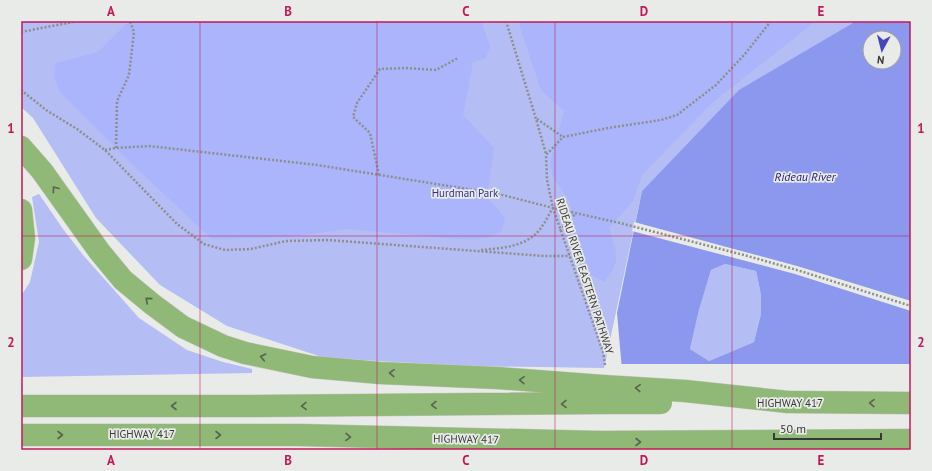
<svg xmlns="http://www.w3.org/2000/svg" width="932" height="471" viewBox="0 0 932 471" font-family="'PT Sans',sans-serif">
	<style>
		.green { fill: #b4bdf4 }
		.forest { fill: #aab5fb }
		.water { fill: #8c98ed; fill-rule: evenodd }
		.pier { fill: #e9ebe8 }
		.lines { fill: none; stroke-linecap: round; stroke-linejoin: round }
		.highway-casing { stroke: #c7c7c7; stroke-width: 23 }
		.path { stroke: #8d8e8c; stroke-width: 2.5; stroke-dasharray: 2 2; stroke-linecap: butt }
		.highway { stroke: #90b876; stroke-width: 22 }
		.highway-bridge-casing { stroke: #c7c7c7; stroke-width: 23; stroke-linecap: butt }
		.highway-bridge { stroke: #90b876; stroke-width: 22 }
		.oneway { stroke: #56654d }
		.grid { fill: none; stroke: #c2185b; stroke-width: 1; stroke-opacity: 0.55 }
		.labels { text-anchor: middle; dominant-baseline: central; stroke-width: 3.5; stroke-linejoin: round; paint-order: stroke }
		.park-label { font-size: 11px; fill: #2f2d8d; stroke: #e9ebe8 }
		.street-label { font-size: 11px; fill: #373837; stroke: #e9ebe8 }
		.water-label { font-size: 12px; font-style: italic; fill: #23187a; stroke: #e9ebe8 }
		.neatline { fill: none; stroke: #c2185b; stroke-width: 1.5 }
		.grid-label { font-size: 13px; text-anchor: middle; font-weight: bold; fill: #c2185b }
	</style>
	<rect width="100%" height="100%" fill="#e9ebe8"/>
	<path class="green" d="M21,21H856L739,91L642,191L604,368L467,366L325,358L227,326L160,285L96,218L33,118L21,107Z
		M39,194L63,229L83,255L139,318L187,350L223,362L252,369V373L21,377V296L30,282L39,242L32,197Z
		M725,264L756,271L761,295V314L754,342L709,361L690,349L699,310L711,270Z"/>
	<path class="forest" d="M133,21H183L194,23L202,21H481L490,46L486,58L473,62L463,115L494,148L487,197L505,218L501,231L488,238L459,239L347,229L287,237L212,239L133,165L61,93L54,77L56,63L98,52L128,22Z
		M518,21H816L712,103L642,175L633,201L609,228C616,254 623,259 604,282L591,275L574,234L570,202L553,177L550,163L564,111L541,90Z"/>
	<path class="water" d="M856,21H911V450H629L617,313L642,191L739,90ZM870,38H894V62H870ZM725,264L756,271L761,295V314L754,342L709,361L690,349L699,310L711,270Z"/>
	<path class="pier" d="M634,222L797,266L911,301V311L795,274L632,231Z
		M619,364H911V450H627Z"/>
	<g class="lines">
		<defs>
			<path id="highway" d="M21,147L42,171L99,251L123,280L152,304L183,327L223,346L245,353L312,367L380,373L497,378L603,386
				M21,210L24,238L21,259
				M788,402L911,403
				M21,406H252L603,403
				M21,435H299L599,442"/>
		</defs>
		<use href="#highway" class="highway-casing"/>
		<path class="path" d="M506,21L536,119L546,154
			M21,32L78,21
			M21,90L46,110L77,129L105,150L177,224L204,244L225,250L251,249L286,241L328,240L544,256H570
			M537,119L563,137
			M116,148L117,101L129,75L134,32L130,21
			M105,150L116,148L149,146L317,165L499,194L553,208L620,223L744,255L797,270L911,306
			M379,175L370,133L353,117L357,103L380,69L406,68L436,70L458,58
			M560,231L569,219L576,214
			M481,250C502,248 527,247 541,228C545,222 549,215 552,209
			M605,365L603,352L553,208L547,180L546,155L563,137L608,128L661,120L677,115L716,85L745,54L771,21"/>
		<use href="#highway" class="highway"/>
		<defs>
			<path id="highway-bridge" d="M603,386L685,391L788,402
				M603,403H661
				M599,442L911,440"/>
		</defs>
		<use href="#highway-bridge" class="highway-bridge-casing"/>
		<use href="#highway-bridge" class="highway-bridge"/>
	</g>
	<defs><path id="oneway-chevron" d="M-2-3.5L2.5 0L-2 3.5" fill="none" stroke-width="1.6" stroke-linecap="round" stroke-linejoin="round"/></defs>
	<g class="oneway">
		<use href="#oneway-chevron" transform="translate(55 189) rotate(-126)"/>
		<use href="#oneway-chevron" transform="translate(148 300) rotate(-140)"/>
		<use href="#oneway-chevron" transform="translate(263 357) rotate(-168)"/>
		<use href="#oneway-chevron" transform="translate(392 373) rotate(-177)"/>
		<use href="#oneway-chevron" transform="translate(522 380) rotate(-176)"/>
		<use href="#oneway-chevron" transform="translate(638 388) rotate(-177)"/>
		<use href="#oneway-chevron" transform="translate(872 403) rotate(-179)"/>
		<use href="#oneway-chevron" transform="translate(564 404) rotate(179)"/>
		<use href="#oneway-chevron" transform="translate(434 405) rotate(179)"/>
		<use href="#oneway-chevron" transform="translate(174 406) rotate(-180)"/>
		<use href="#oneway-chevron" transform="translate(304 406) rotate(179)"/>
		<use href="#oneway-chevron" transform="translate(60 435)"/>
		<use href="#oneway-chevron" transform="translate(218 435)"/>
		<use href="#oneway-chevron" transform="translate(348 437) rotate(1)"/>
		<use href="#oneway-chevron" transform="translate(638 442)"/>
	</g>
	<path class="grid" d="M200,21V450M377,21V450M555,21V450M732,21V450M21,236H911"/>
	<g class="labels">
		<g class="park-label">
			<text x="465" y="193">Hurdman Park</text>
		</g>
		<g class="street-label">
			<text transform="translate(585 276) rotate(72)">RIDEAU RIVER EASTERN PATHWAY</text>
			<text x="790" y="403">HIGHWAY 417</text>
			<text x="142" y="434">HIGHWAY 417</text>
			<text transform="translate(466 439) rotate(1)">HIGHWAY 417</text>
		</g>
		<g class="water-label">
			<text x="805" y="176">Rideau River</text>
		</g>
	</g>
	<rect width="932" height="471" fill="none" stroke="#e9ebe8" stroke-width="44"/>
	<g transform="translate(882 50) rotate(187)"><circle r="19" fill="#e9ebe8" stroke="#a2a3a1"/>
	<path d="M0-3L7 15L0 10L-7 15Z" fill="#4646bb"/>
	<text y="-6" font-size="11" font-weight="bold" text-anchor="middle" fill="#373837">N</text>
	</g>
	<path d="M774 433v6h107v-6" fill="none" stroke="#373837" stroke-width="2"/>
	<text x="780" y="433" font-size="12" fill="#373837" stroke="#e9ebe8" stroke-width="3" paint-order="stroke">50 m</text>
	<rect x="22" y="22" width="888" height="427" class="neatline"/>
	<g class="grid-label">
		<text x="111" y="16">A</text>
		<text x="288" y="16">B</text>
		<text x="466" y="16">C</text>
		<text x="644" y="16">D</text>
		<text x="821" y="16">E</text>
		<text x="11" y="133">1</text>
		<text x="921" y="133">1</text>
		<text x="11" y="347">2</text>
		<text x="921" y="347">2</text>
		<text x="111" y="465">A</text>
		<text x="288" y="465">B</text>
		<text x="466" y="465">C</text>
		<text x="644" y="465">D</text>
		<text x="821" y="465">E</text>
	</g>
</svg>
